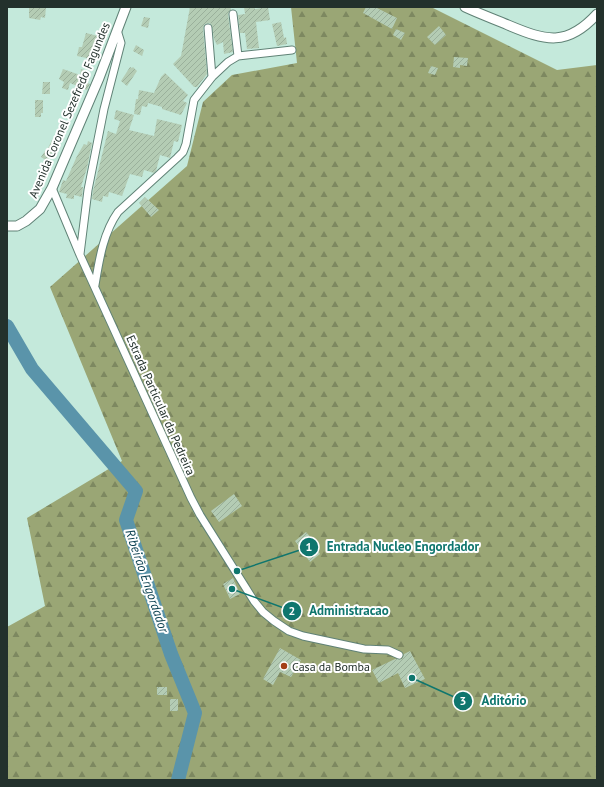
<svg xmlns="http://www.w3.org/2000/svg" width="604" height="787" viewBox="0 0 604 787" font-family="'PT Sans',sans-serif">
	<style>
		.forest { fill: url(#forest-firs) }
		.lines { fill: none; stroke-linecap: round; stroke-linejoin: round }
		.river { stroke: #5a94aa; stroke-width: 14 }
		.building { fill: url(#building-hatch) }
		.minor-casing { stroke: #608276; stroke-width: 9 }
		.major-casing { stroke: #608276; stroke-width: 11 }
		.minor { stroke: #fff; stroke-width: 7 }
		.major { stroke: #fff; stroke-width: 9 }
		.poi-dot { fill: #a43e15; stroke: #fff; stroke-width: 1.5 }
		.labels { text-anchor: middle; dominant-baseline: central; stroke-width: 4; stroke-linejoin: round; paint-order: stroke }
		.street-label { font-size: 12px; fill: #23312c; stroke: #fff }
		.poi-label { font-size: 12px; fill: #23312c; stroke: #fff; text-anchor: start }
		.water-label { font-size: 13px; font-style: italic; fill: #063d4d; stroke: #fff }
		.leader { fill: none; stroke: #0f766e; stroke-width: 1.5 }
		.callout-dot { fill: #0f766e; stroke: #fff; stroke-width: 1.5 }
		.mark-label { font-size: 12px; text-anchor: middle; font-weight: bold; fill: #fff }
		.callout-label { font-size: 13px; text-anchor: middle; font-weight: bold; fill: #0f766e; stroke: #fff; stroke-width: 4; stroke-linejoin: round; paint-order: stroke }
	</style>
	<defs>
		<pattern id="forest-firs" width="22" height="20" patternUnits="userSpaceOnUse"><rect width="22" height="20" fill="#9aa675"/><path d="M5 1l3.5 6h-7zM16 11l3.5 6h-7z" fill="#7d8860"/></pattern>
		<pattern id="building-hatch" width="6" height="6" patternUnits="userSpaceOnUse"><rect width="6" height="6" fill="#b4ccb4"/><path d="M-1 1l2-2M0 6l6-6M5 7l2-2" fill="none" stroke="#9ab09b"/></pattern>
	</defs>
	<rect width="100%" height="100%" fill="#c4e9db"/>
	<path class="forest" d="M291,7H431L557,70L597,65V780H7V627L45,606L27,518L122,461L50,287L187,166L203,102L232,75L297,63Z"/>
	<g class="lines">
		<path class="river" d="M7,326L32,369L136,491L126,520L171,654L195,713L178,780"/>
	</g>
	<path class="building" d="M29,7H46L45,18L41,17L40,20L29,18Z
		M190,7H230L231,9L229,12L228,15L233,52L224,54L223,42L217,45L214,39L212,26L210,23L205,24L203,28L207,74L197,87H194L173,64L181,56Z
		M244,7H255V9L268,7L270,20L256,22L259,48L247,49L245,33H240L238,15L245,14Z
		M366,7H375L397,18L392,29L363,13Z
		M144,17L150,18L148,28L141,26Z
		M281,22L284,38L286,37L287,44L277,46L272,24Z
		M439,26L446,35L435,45L427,37Z
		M396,29L405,33L401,40L393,35Z
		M86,33L102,37L96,60L77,56L79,47H82Z
		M136,45L144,50L142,56L133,51Z
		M454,57L468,58L467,66L460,65V68L453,67Z
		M431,66L438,68L435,75L428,73Z
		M130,67L132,68L133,67L137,71L127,86L121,81Z
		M63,69L80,75L81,69L90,72L86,82L90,84L87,90L70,83L68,90L62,88L64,82L59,79Z
		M165,73L188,95L183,101L187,103L181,115L162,109V107L148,103L147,107L142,106L140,115L134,114L136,99H138L139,90L154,93L161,77Z
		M43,82H50V94H42Z
		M35,100H43V113H41V117H35Z
		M116,110L134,115L129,130L154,136L157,119L182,125L178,142L174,141L170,158L160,155L156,171L154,173L144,170L142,177L130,174L122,196L109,192L108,197L103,196L102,202L92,199L93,191L108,131L116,134L120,121L114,119Z
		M52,140L58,143L47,161L41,157L45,151L47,150Z
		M88,141L92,143L87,168L81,187H83L82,197L74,195V199L66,198L67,194L59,192L63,180L66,181L77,156L84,144L87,145Z
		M145,197L159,210L151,217L139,203Z
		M234,494L242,506L219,522L211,511Z
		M306,532L313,540L311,541L320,554L310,562L295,541Z
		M233,578L240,594L230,599L223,584Z
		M280,648L301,660L291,677L280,672L273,685L263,679Z
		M410,651L425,679L405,688L398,673L379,683L372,670L395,659H402L404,654Z
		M157,687H167V695H157Z
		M170,699H178V711H170Z"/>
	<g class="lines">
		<defs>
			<path id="minor" d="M233,14L238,56
				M208,28L212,77
				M52,188L80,255L191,498L200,515L254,601L263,612L274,621L289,631L303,636L364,649L388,650L399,655
				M80,254L88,190L104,109L121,43L117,30
				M95,285C99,261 103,233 118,212L177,158L183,152L186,144L194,100L212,77L228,62L238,56L292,50"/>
			<path id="major" d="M465,7C480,14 494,19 508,25C546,41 567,47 597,14
				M7,226H17L26,221L40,209L52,188L99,78L126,7"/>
		</defs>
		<use href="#minor" class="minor-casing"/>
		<use href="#major" class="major-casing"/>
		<use href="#minor" class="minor"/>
		<use href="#major" class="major"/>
	</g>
	<circle class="poi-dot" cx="284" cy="666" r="4"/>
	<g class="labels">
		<g class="street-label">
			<text transform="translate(69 110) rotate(-67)">Avenida Coronel Sezefredo Fagundes</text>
			<text transform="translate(161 405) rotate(66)">Estrada Particular da Pedreira</text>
		</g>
		<g class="poi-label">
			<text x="292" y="666">Casa da Bomba</text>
		</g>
		<g class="water-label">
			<text transform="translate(147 581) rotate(71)">Ribeirão Engordador</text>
		</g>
	</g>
	<path class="leader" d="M237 571L309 547M232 589L292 611M412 678L463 701"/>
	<g class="callout-dot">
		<circle cx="237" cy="571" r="4"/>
		<circle cx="232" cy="589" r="4"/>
		<circle cx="412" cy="678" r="4"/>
		<circle cx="309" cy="547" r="10"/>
		<circle cx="292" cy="611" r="10"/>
		<circle cx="463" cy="701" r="10"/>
	</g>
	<g class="mark-label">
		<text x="309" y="551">1</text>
		<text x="292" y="615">2</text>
		<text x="463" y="705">3</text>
	</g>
	<g class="callout-label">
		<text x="403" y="551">Entrada Nucleo Engordador</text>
		<text x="349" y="615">Administracao</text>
		<text x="504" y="705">Aditório</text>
	</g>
	<rect width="604" height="787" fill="none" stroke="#23312c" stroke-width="16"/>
</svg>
